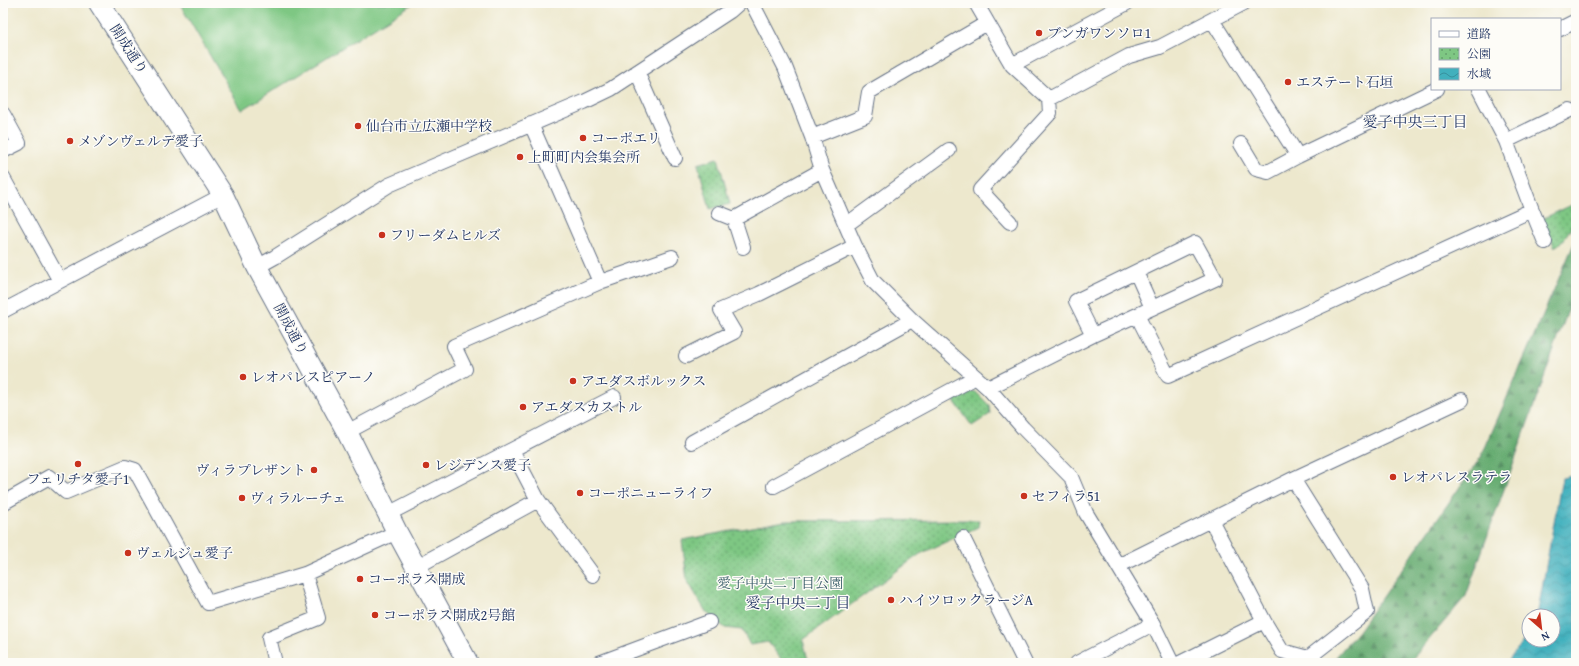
<svg xmlns="http://www.w3.org/2000/svg" width="1579" height="666" viewBox="0 0 1579 666" font-family="'Gentium Book Plus','Noto Serif JP',serif">
	<style>
		.forest { fill: url(#forest-firs); stroke: #406e68 }
		.park { fill: url(#park-dots); stroke: #4c7b70 }
		.garden { fill: #7ec783; stroke: #4c7b70 }
		.water { fill: url(#water-waves); stroke: #2e708e }
		.lines { fill: none; stroke-linecap: round; stroke-linejoin: round }
		.street-casing { stroke: #647085; stroke-width: 16 }
		.secondary-casing { stroke: #647085; stroke-width: 22 }
		.street { stroke: #fff; stroke-width: 14 }
		.secondary { stroke: #fff; stroke-width: 20 }
		.poi-dot { fill: #c8321e; stroke: #fdfcf7; stroke-width: 1.5 }
		.labels { text-anchor: middle; dominant-baseline: central; stroke-width: 3; stroke-linejoin: round; paint-order: stroke }
		.poi-label { font-size: 14px; fill: #1b2f5e; stroke: #fdfcf7; text-anchor: start }
		.street-label { font-size: 14px; fill: #1b2f5e; stroke: #fdfcf7 }
		.park-label { font-size: 14px; fill: #395d69; stroke: #fdfcf7 }
		.neighbourhood-label { font-size: 15px; fill: #1b2f5e; stroke: #fdfcf7 }
	</style>
	<defs>
		<pattern id="forest-firs" width="22" height="20" patternUnits="userSpaceOnUse"><rect width="22" height="20" fill="#66ac71"/><path d="M5 1l3.5 6h-7zM16 11l3.5 6h-7z" fill="#538c60"/></pattern>
		<pattern id="park-dots" width="8" height="8" patternUnits="userSpaceOnUse"><rect width="8" height="8" fill="#7ec783"/><path d="M2 2h.1M6 6h.1" fill="none" stroke="#66a26e" stroke-width="1.8" stroke-linecap="round"/></pattern>
		<pattern id="water-waves" width="16" height="10" patternUnits="userSpaceOnUse"><rect width="16" height="10" fill="#41b0bd"/><path d="M0 5q4-4 8 0t8 0" fill="none" stroke="#36909d"/></pattern>
	</defs>
	<rect width="100%" height="100%" fill="#fdfcf7"/>
	<filter id="ink" filterUnits="userSpaceOnUse"><feTurbulence type="fractalNoise" baseFrequency=".025" numOctaves="2"/><feDisplacementMap in="SourceGraphic" scale="8" xChannelSelector="R" yChannelSelector="G"/><feConvolveMatrix kernelMatrix="1 2 1 2 8 2 1 2 1" color-interpolation-filters="sRGB"/></filter>
	<filter id="wash" filterUnits="userSpaceOnUse"><feTurbulence type="fractalNoise" baseFrequency=".012" numOctaves="4" result="noise"/><feDisplacementMap in="SourceGraphic" scale="16" xChannelSelector="R" yChannelSelector="G"/><feGaussianBlur stdDeviation="0.9" result="paint"/><feColorMatrix in="noise" values="0 0 0 0 0 0 0 0 0 0 0 0 0 0 0 0 0 1.4 0 .05"/><feComposite in="paint" operator="in"/></filter>
	<g filter="url(#wash)">
		<rect width="100%" height="100%" fill="#ede8cd"/>
		<path class="forest" d="M1576,239V288L1466,596L1409,663H1331L1358,631L1481,457Z"/>
		<path class="park" d="M718,158L730,204L710,209L698,164Z
			M1576,203C1576,223 1569,234 1555,248L1542,219Z
			M965,390L976,392L989,405L990,414L972,426L952,398Z
			M979,520L978,527L920,554L803,640L808,660L801,663H784L768,642L750,645L742,630L725,628L706,612L687,580L682,540L785,521Z"/>
		<path class="garden" d="M179,3H414L242,110Z"/>
		<path class="water" d="M1576,475V663H1507L1529,633V640H1553V616H1537L1562,478Z"/>
	</g>
	<g filter="url(#ink)">
		<g class="lines">
			<defs>
				<path id="street" d="M752,3L785,67L812,137L822,170L855,246L873,281L912,320L988,388L1023,428L1071,477L1086,513L1153,624L1077,663
					M976,3L1012,65L1049,99L1129,56L1160,47L1244,3
					M1212,20L1298,156L1437,89
					M1560,29L1576,21
					M1012,65L1127,3
					M637,72L675,158
					M3,114L19,143L3,151
					M812,137L865,116L869,92L987,23
					M1506,141L1570,110
					M1241,144L1256,169L1268,172L1298,156
					M3,178L60,281
					M1532,210L1545,242
					M719,213L734,219
					M1010,222L980,190L1050,113L1049,99
					M846,225L949,150
					M743,247L734,219L822,170
					M257,267L275,257L389,185L584,102L611,89L730,11L739,3
					M1136,272L1152,308
					M600,282L672,257
					M3,311L223,195
					M1093,335L1076,301L1195,243L1215,279L1137,315
					M686,356L734,332L721,310L759,294L855,246
					M988,388L1093,335L1137,315L1168,376L1532,210L1506,141L1479,89
					M347,432L465,369L454,346L600,282L531,124
					M692,442L912,320
					M512,450L538,500
					M774,486L976,377
					M3,503L49,477L66,492L125,467L135,470L208,603L305,574L397,532
					M388,514L614,397
					M1211,520L1264,621L1282,651L1308,658L1367,612L1362,589L1293,479
					M963,538L1025,663
					M1118,566L1293,479L1462,400
					M416,567L538,500L593,575
					M1153,624L1172,663
					M275,663L269,638L318,618L305,574
					M599,663L709,622
					M1180,663L1264,621"/>
				<path id="secondary" d="M99,3L223,195L257,267L347,432L397,532L468,663"/>
			</defs>
			<use href="#street" class="street-casing"/>
			<use href="#secondary" class="secondary-casing"/>
			<use href="#street" class="street"/>
			<use href="#secondary" class="secondary"/>
		</g>
	</g>
	<g class="poi-dot">
		<circle cx="1039" cy="33" r="4"/>
		<circle cx="1288" cy="82" r="4"/>
		<circle cx="358" cy="126" r="4"/>
		<circle cx="583" cy="138" r="4"/>
		<circle cx="70" cy="141" r="4"/>
		<circle cx="520" cy="157" r="4"/>
		<circle cx="382" cy="235" r="4"/>
		<circle cx="243" cy="377" r="4"/>
		<circle cx="573" cy="381" r="4"/>
		<circle cx="523" cy="407" r="4"/>
		<circle cx="78" cy="464" r="4"/>
		<circle cx="426" cy="465" r="4"/>
		<circle cx="314" cy="470" r="4"/>
		<circle cx="1393" cy="477" r="4"/>
		<circle cx="580" cy="493" r="4"/>
		<circle cx="1024" cy="496" r="4"/>
		<circle cx="242" cy="498" r="4"/>
		<circle cx="128" cy="553" r="4"/>
		<circle cx="360" cy="579" r="4"/>
		<circle cx="891" cy="600" r="4"/>
		<circle cx="375" cy="615" r="4"/>
	</g>
	<g class="labels">
		<g class="poi-label">
			<text x="1047" y="33">ブンガワンソロ1</text>
			<text x="1296" y="82">エステート石垣</text>
			<text x="366" y="126">仙台市立広瀬中学校</text>
			<text x="591" y="138">コーポエリ</text>
			<text x="78" y="141">メゾンヴェルデ愛子</text>
			<text x="528" y="157">上町町内会集会所</text>
			<text x="390" y="235">フリーダムヒルズ</text>
			<text x="251" y="377">レオパレスピアーノ</text>
			<text x="581" y="381">アエダスボルックス</text>
			<text x="531" y="407">アエダスカストル</text>
			<text x="434" y="465">レジデンス愛子</text>
			<text x="306" y="470" text-anchor="end">ヴィラプレザント</text>
			<text x="1401" y="477">レオパレスラテラ</text>
			<text x="78" y="479" text-anchor="middle">フェリチタ愛子1</text>
			<text x="588" y="493">コーポニューライフ</text>
			<text x="1032" y="496">セフィラ51</text>
			<text x="250" y="498">ヴィラルーチェ</text>
			<text x="136" y="553">ヴェルジュ愛子</text>
			<text x="368" y="579">コーポラス開成</text>
			<text x="899" y="600">ハイツロックラージA</text>
			<text x="383" y="615">コーポラス開成2号館</text>
		</g>
		<g class="street-label">
			<text transform="translate(129 49) rotate(57)">開成通り</text>
			<text transform="translate(291 329) rotate(62)">開成通り</text>
		</g>
		<g class="park-label">
			<text x="780" y="583">愛子中央二丁目公園</text>
		</g>
		<g class="neighbourhood-label">
			<text x="1415" y="121">愛子中央三丁目</text>
			<text x="798" y="602">愛子中央二丁目</text>
		</g>
	</g>
	<rect width="1579" height="666" fill="none" stroke="#fdfcf7" stroke-width="16"/>
	<rect x="1431" y="18" width="130" height="72" fill="#fdfcf7" stroke="#a3aaba"/>
	<rect x="1439" y="31" width="20" height="6" fill="#ffffff" stroke="#a3aaba"/>
	<text x="1467" y="38" font-size="12" fill="#1b2f5e">道路</text>
	<rect x="1439" y="48" width="20" height="12" fill="url(#park-dots)" stroke="#a3aaba"/>
	<text x="1467" y="58" font-size="12" fill="#1b2f5e">公園</text>
	<rect x="1439" y="68" width="20" height="12" fill="url(#water-waves)" stroke="#a3aaba"/>
	<text x="1467" y="78" font-size="12" fill="#1b2f5e">水域</text>
	<g transform="translate(1541 628) rotate(152)"><circle r="19" fill="#fdfcf7" stroke="#a3aaba"/>
	<path d="M0-3L7 15L0 10L-7 15Z" fill="#c8321e"/>
	<text y="-6" font-size="11" font-weight="bold" text-anchor="middle" fill="#1b2f5e">N</text>
	</g>
</svg>
